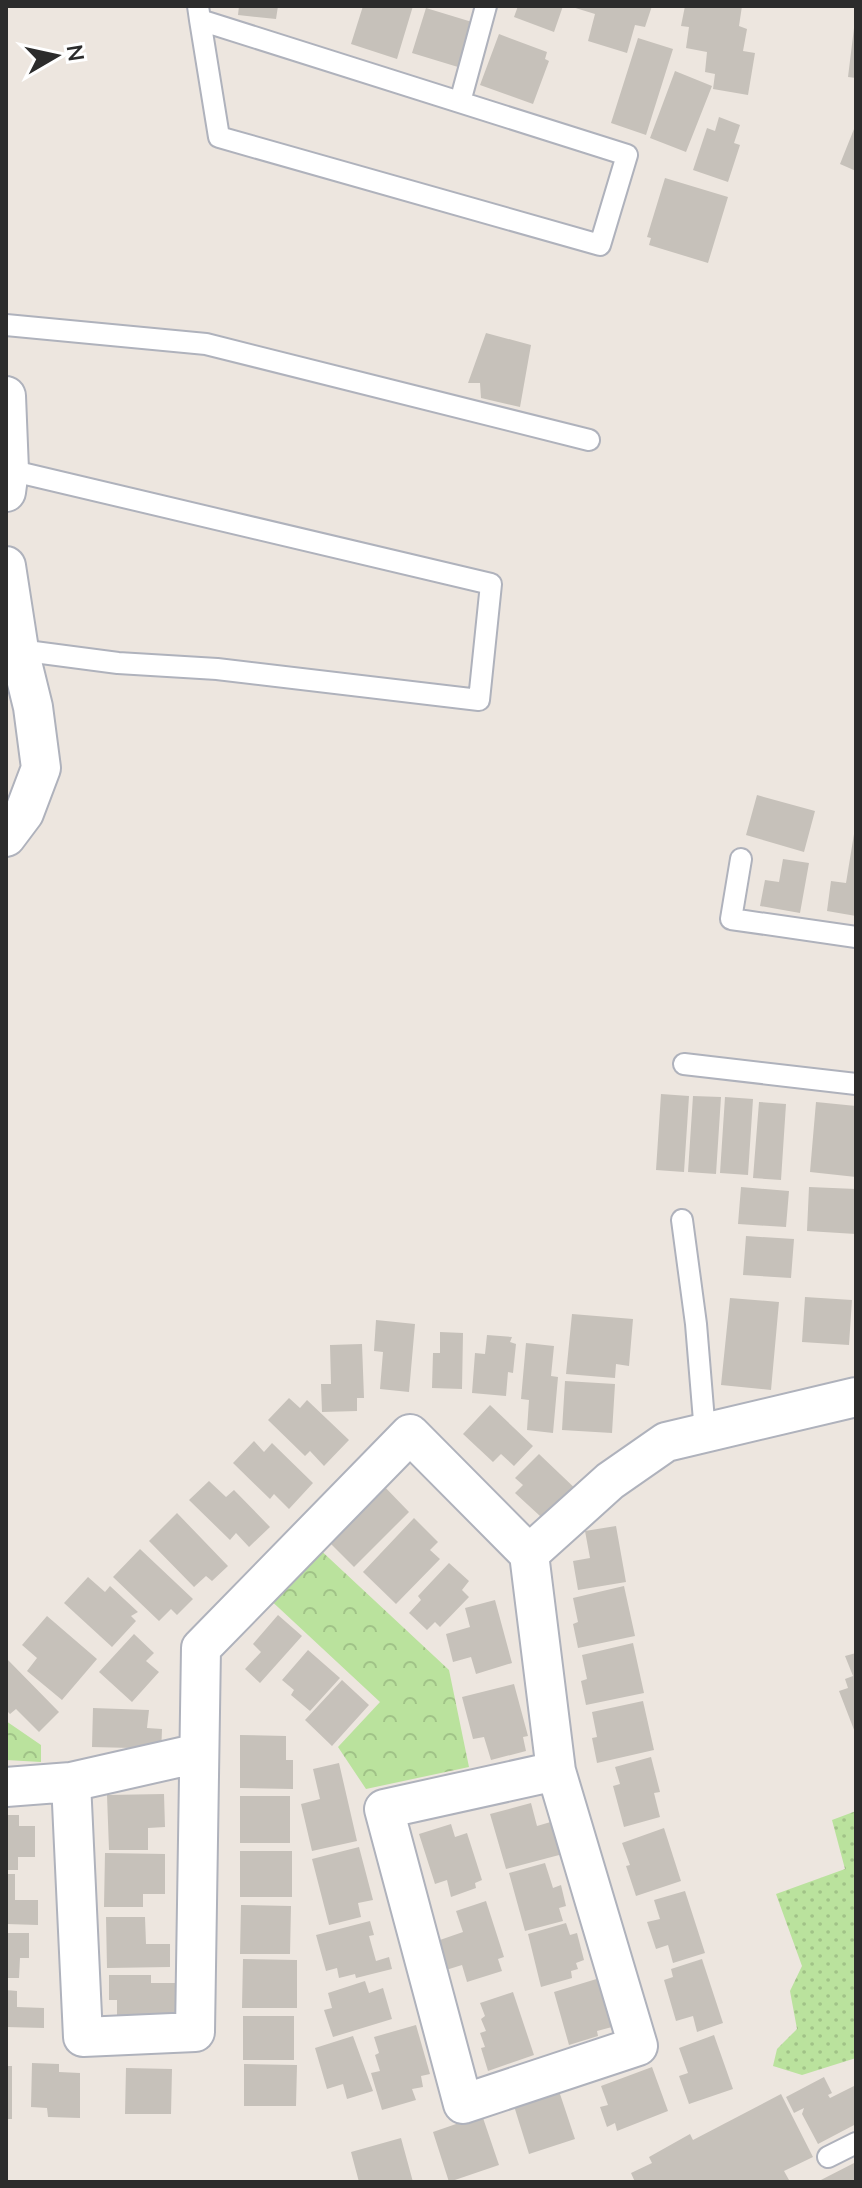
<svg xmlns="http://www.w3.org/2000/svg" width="862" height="2188" viewBox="0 0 862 2188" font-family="'Nunito Sans',sans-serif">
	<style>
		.grass { fill: url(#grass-dots) }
		.park { fill: url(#park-crowns) }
		.building { fill: #c6c1ba }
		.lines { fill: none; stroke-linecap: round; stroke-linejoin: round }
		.lane-casing { stroke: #afb2bc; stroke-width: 24 }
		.street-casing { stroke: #afb2bc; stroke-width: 42 }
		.lane { stroke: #fff; stroke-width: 20 }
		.street { stroke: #fff; stroke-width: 38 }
	</style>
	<defs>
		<pattern id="grass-dots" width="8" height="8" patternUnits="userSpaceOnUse" patternTransform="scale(2)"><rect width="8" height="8" fill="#bae29d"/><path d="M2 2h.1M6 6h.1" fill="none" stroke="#a0c287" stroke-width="1.8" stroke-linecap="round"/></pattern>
		<pattern id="park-crowns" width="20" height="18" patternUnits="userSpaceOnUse" patternTransform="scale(2)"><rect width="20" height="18" fill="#bae29d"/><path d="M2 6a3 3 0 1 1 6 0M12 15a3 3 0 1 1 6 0" fill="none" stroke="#a0c287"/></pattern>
	</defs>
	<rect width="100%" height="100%" fill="#ede6df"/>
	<path class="grass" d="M856,1811V2058L802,2075L773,2066L777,2049L797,2029L790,1991L802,1966L776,1894L845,1869L832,1820Z"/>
	<path class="park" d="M315,1545L449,1670L469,1767L366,1789L338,1747L380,1702L265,1595Z
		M6,1721L41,1745V1762L6,1760Z"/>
	<path class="building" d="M239,6H278L276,19L238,15Z
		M363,6H413L397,59L351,44Z
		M518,6H563L554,32L514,17Z
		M569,6H652L645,27L635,25L627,53L588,41L595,14Z
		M685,6H742L739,26L747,29L743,51L755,53L748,95L713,89L715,74L705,72L707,52L686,48L689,27L681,26Z
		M426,8L472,22L458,67L412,53Z
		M854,28H856V78L848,77Z
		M499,34L547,52L545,59L549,61L533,104L480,85Z
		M638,38L673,49L646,135L611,123Z
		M675,71L712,86L686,152L650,138Z
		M719,117L740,125L734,143L740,145L728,182L693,170L707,128L715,131Z
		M856,124V171L840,164Z
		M665,178L728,197L708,263L649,245L651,238L647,237Z
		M486,333L531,345L520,407L481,398L480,383H468Z
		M757,795L815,811L804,852L746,835Z
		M854,834L856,916L827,911L831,881L846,883Z
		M783,859L809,863L800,913L760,906L765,880L779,882Z
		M661,1094L689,1096L684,1172L656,1170Z
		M693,1096L721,1097L716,1174L688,1172Z
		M725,1097L753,1099L748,1175L720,1173Z
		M759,1102L786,1104L781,1180L753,1178Z
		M816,1102L856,1106V1177L810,1172Z
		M741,1187L789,1191L786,1227L738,1224Z
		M809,1187L856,1189V1234L807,1231Z
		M746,1236L794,1239L791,1278L743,1275Z
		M805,1297L852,1300L849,1345L802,1342Z
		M730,1298L779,1302L771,1390L721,1385Z
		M572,1314L633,1319L629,1366L616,1364L615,1378L566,1374Z
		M376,1320L415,1324L409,1392L380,1389L383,1352L374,1351Z
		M440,1332L463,1333L462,1389L432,1388L433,1353H440Z
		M487,1335L512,1337L510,1342L516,1344L513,1373L508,1372L506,1396L472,1393L475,1353L485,1354Z
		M526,1343L554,1346L551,1376L558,1377L553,1433L527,1430L529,1400L521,1399Z
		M362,1344L364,1398H357V1411L322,1412L321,1384H331L330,1345Z
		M565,1381L615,1384L612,1433L562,1430Z
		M289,1398L300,1408L307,1400L349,1440L324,1466L310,1451L305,1456L268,1420Z
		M490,1405L533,1446L514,1466L501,1454L493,1462L463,1434Z
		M254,1441L264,1452L272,1443L313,1483L289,1509L274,1494L270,1499L233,1463Z
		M539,1454L581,1494L552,1527L515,1493L523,1485L515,1478Z
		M209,1481L226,1497L234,1490L270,1527L249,1547L236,1533L230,1540L189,1500Z
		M380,1482L409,1512L354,1567L324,1537Z
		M177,1513L228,1566L212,1581L206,1576L194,1587L149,1541Z
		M414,1518L438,1542L430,1550L440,1559L396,1604L363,1572Z
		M616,1526L626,1582L578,1590L573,1561L590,1558L585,1531Z
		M140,1549L193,1599L177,1615L171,1609L159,1621L113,1577Z
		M449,1563L469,1581L462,1590L469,1597L440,1627L435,1622L427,1630L409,1613L421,1600L418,1596Z
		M88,1577L105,1592L110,1586L138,1612L131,1616L136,1621L112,1647L64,1603Z
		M624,1586L635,1636L578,1648L573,1624L578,1622L573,1598Z
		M495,1600L512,1663L476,1674L471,1657L453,1662L446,1634L470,1627L465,1608Z
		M278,1615L302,1636L260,1683L245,1669L261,1652L253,1644Z
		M47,1616L97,1659L62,1700L27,1671L37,1658L22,1645Z
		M134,1634L154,1653L146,1661L159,1672L132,1702L99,1672Z
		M633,1643L644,1693L586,1705L581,1681L587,1679L582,1655Z
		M308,1650L340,1678L310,1711L291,1695L294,1690L282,1680Z
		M856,1653V1735L839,1691L848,1688L845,1679L853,1676L845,1656Z
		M6,1658L59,1712L39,1732L16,1709L10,1714L6,1710Z
		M342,1680L369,1705L332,1746L305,1720Z
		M514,1684L528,1736L523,1737L526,1751L491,1760L484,1737L473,1739L462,1697Z
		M643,1701L654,1750L597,1763L592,1738L597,1737L592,1712Z
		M93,1708L149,1710L147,1728L162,1729L161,1756H132V1748L92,1747Z
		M240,1735L286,1736V1760H293V1789L240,1788Z
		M651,1757L660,1792L654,1793L660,1817L624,1827L613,1786L620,1784L615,1767Z
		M339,1763L357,1841L312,1851L301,1804L320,1799L313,1769Z
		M164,1794L165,1827L148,1828V1850H109L107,1795Z
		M240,1796H290V1843H240Z
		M531,1803L537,1826L554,1821L563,1854L506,1869L490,1814Z
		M6,1815H19V1826H35V1857H18V1870H6Z
		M451,1824L455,1837L467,1833L482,1880L475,1883L476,1888L451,1897L447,1880L435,1884L419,1834Z
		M664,1828L681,1881L636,1896L626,1866L630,1865L622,1843Z
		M359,1847L373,1900L358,1903L361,1917L329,1925L312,1859Z
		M240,1851H292V1897H240Z
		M105,1853L165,1854V1894H143V1907H104Z
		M545,1863L553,1888L561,1885L566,1906L559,1908L563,1921L525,1931L509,1873Z
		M6,1874H15V1900H38V1925L6,1924Z
		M685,1891L705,1953L673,1963L668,1945L656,1949L647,1922L660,1919L654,1900Z
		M486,1901L504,1957L498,1959L502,1971L467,1982L462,1965L446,1970L437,1941L463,1932L456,1911Z
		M241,1905L291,1906L290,1954H240Z
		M106,1917H145L146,1944H170V1967L107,1968Z
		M370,1921L374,1935L369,1936L376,1961L389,1957L392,1969L356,1978L355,1974L339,1978L337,1968L326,1971L316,1935Z
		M566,1923L570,1935L577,1933L584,1960L576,1963L578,1969L571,1971L572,1978L541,1987L528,1934Z
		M6,1933H29V1958H20L19,1978H6Z
		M243,1959L297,1960V2008H242Z
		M702,1959L723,2023L697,2032L693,2016L676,2021L664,1980L673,1977L671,1969Z
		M109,1975H151V1983H177V2026H117V2000H109Z
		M603,1977L615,2021L610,2022L612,2027L597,2031L598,2036L569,2045L554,1992Z
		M365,1981L369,1993L383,1988L392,2019L333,2037L324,2010L332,2008L328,1993Z
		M6,1990L17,1991V2007L44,2008V2028L6,2027Z
		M513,1992L534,2055L488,2071L481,2048L485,2047L480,2033L486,2031L481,2019L485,2016L480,2003Z
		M243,2016H294V2060H243Z
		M416,2025L430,2074L421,2076L423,2087L412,2089L416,2100L382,2110L371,2073L380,2071L375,2055L379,2053L374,2037Z
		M714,2035L733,2089L689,2104L679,2076L688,2073L679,2048Z
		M353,2036L373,2091L347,2099L343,2084L327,2089L315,2048Z
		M32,2063L59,2064V2072L80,2073V2118L48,2117L47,2108L31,2107Z
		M244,2064L297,2065L296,2106H244Z
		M6,2066H12V2119H6Z
		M652,2067L668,2111L617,2131L615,2123L607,2127L600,2107L608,2105L601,2086Z
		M126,2068L172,2069L171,2114H125Z
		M824,2077L832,2093L828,2095L830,2098L856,2085V2124L818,2144L802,2114L804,2108L794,2113L786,2097Z
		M559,2091L575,2139L529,2154L514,2106Z
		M781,2094L813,2157L784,2171L789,2180L635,2182L631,2173L652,2163L649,2157L690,2134L693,2140Z
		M482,2115L499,2165L449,2182L433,2132Z
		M401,2138L413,2182H359L351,2152Z
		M856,2162V2182H817Z"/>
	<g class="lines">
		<defs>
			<path id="lane" d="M198,6L200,20L219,137L600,245L627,155L200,20
				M460,102L486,6
				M6,325L206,344L589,440
				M9,470L491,584L479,700L217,669L118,663L19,650
				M741,859L731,919L856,937
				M684,1064L856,1084
				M682,1220L696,1324L705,1433
				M828,2157L856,2143"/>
			<path id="street" d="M6,396L9,470L6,492
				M6,566L19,650L33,707L41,768L24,813L6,837
				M199,1753L71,1782L83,2037L195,2032L201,1648L410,1434L529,1554
				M556,1771L384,1809L463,2104L638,2046L556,1771L529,1554L610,1481L666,1442L856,1397
				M6,1787L71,1782"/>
		</defs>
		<use href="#lane" class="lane-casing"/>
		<use href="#street" class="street-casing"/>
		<use href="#lane" class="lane"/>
		<use href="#street" class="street"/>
	</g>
	<rect width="862" height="2188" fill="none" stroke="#2c2c2c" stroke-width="16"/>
	<g transform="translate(56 56) rotate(81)" stroke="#ffffff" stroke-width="6" paint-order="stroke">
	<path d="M0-6L14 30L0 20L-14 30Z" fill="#2c2c2c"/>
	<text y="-12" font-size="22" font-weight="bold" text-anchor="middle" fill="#2c2c2c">N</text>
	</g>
</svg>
